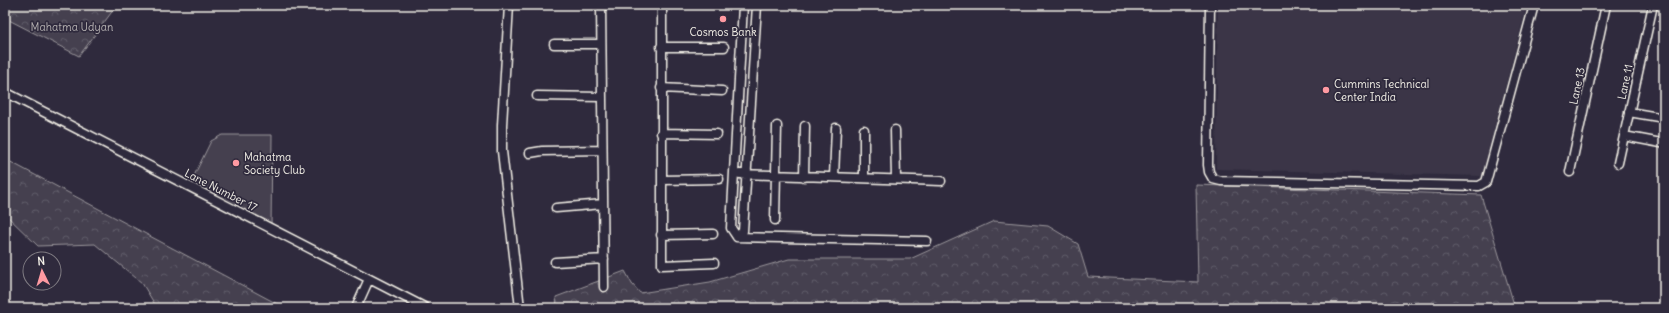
<svg xmlns="http://www.w3.org/2000/svg" width="1669" height="313" viewBox="0 0 1669 313" font-family="Delius,sans-serif">
	<style>
		.built { fill: #3b3647 }
		.grass { fill: #454050; stroke: #9c989c }
		.forest { fill: url(#forest-crowns); stroke: #9c989c }
		.lines { fill: none; stroke-linecap: round; stroke-linejoin: round }
		.minor-casing { stroke: #f4f1e8; stroke-width: 11 }
		.minor { stroke: #2f2a3d; stroke-width: 8 }
		.poi-dot { fill: #ff9aa2; stroke: #2f2a3d; stroke-width: 1.5 }
		.labels { text-anchor: middle; dominant-baseline: central; stroke-width: 3.5; stroke-linejoin: round; paint-order: stroke }
		.park-label { font-size: 11px; fill: #b7b3b3; stroke: #2f2a3d }
		.poi-label { font-size: 11px; fill: #f4f1e8; stroke: #2f2a3d; text-anchor: start }
		.street-label { font-size: 11px; fill: #f4f1e8; stroke: #2f2a3d }
	</style>
	<defs>
		<pattern id="forest-crowns" width="20" height="18" patternUnits="userSpaceOnUse"><rect width="20" height="18" fill="#454050"/><path d="M2 6a3 3 0 1 1 6 0M12 15a3 3 0 1 1 6 0" fill="none" stroke="#605c69"/></pattern>
	</defs>
	<rect width="100%" height="100%" fill="#2f2a3d"/>
	<filter id="ink" filterUnits="userSpaceOnUse"><feTurbulence type="fractalNoise" baseFrequency=".025" numOctaves="2"/><feDisplacementMap in="SourceGraphic" scale="8" xChannelSelector="R" yChannelSelector="G"/><feConvolveMatrix kernelMatrix="1 2 1 2 8 2 1 2 1" color-interpolation-filters="sRGB"/></filter>
	<g filter="url(#ink)">
		<path class="built" d="M1218,5H1527L1482,176L1216,169Z"/>
		<path class="grass" d="M222,135H272L271,226L190,184L211,141Z"/>
		<path class="forest" d="M5,5H117L79,56L5,18Z
			M5,159L285,308H157L142,283L95,244L38,246L5,214Z
			M1196,185L1481,195L1515,308H557L556,297L625,271L632,284L640,293L710,282L789,259H910L994,221L1048,226L1078,244L1088,277L1198,282Z"/>
		<g class="lines">
			<defs>
				<path id="minor" d="M509,5L502,125V151L520,308
					M601,5L604,287
					M662,5V265L714,263
					M1210,5L1208,165L1209,172L1213,179L1221,181L1479,186L1486,182L1534,5
					M554,44H601
					M661,47H724
					M661,88L722,91
					M5,92L426,308
					M537,96L602,97
					M1629,112L1664,118
					M895,130L896,179
					M661,133L717,134
					M1624,136L1661,143
					M530,153L542,151L602,150
					M1618,163L1653,5
					M1570,172L1606,5
					M740,174L941,181
					M804,177L805,126
					M834,177L836,128
					M864,178V130
					M662,180L719,179
					M556,208L603,204
					M775,220L777,126
					M661,235L713,234
					M737,237L743,231L757,5
					M737,237L731,228L743,5
					M737,237L927,241
					M555,262L604,259
					M356,308L369,279"/>
			</defs>
			<use href="#minor" class="minor-casing"/>
			<use href="#minor" class="minor"/>
		</g>
	</g>
	<g class="poi-dot">
		<circle cx="723" cy="19" r="4"/>
		<circle cx="1326" cy="90" r="4"/>
		<circle cx="236" cy="163" r="4"/>
	</g>
	<g class="labels">
		<g class="park-label">
			<text x="72" y="27">Mahatma Udyan</text>
		</g>
		<g class="poi-label">
			<text x="723" y="32" text-anchor="middle">Cosmos Bank</text>
			<text x="1334" y="84">Cummins Technical<tspan x="1334" dy="13">Center India</tspan></text>
			<text x="244" y="157">Mahatma<tspan x="244" dy="13">Society Club</tspan></text>
		</g>
		<g class="street-label">
			<text transform="translate(1625 82) rotate(-78)">Lane 11</text>
			<text transform="translate(1577 86) rotate(-78)">Lane 13</text>
			<text transform="translate(221 190) rotate(27)">Lane Number 17</text>
		</g>
	</g>
	<rect width="1669" height="313" fill="none" stroke="#2f2a3d" stroke-width="20"/>
	<rect x="10" y="10" width="1649" height="293" fill="none" stroke="#f4f1e8" stroke-width="1.5" filter="url(#ink)"/>
	<g transform="translate(42 271) rotate(355)"><circle r="19" fill="#2f2a3d" stroke="#7e7a81"/>
	<path d="M0-3L7 15L0 10L-7 15Z" fill="#ff9aa2"/>
	<text y="-6" font-size="11" font-weight="bold" text-anchor="middle" fill="#f4f1e8">N</text>
	</g>
</svg>
